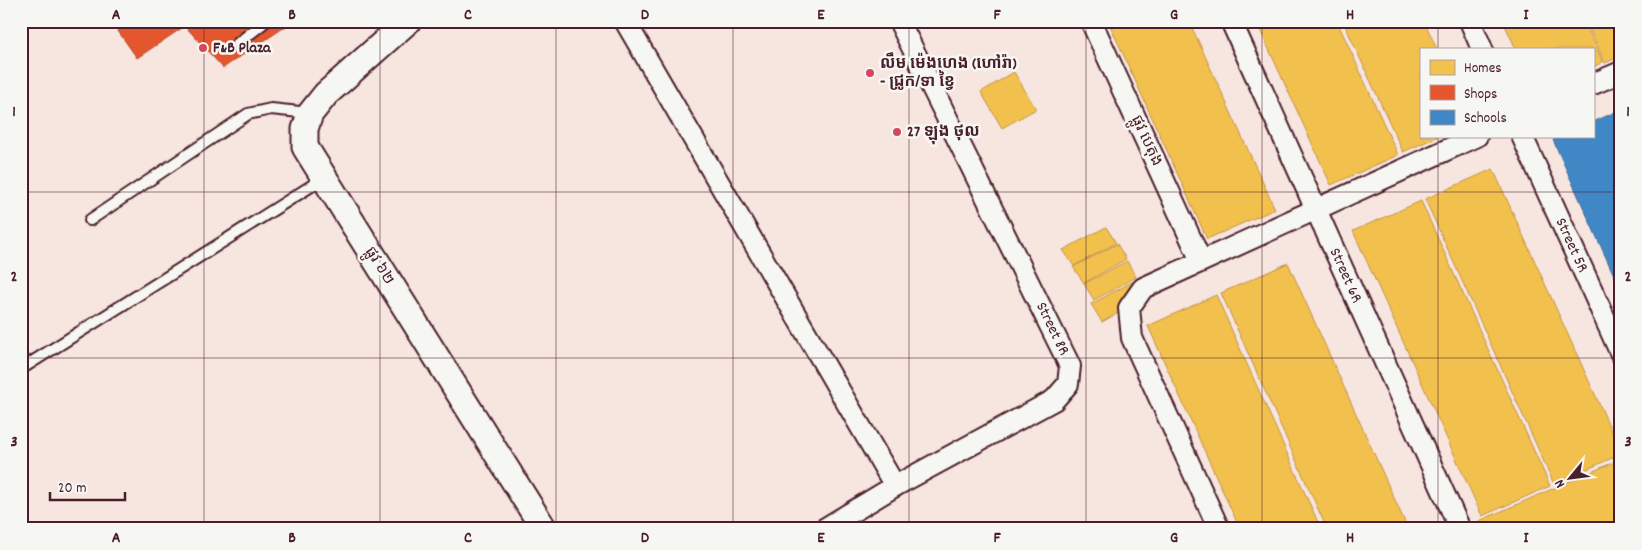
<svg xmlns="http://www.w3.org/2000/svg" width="1642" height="550" viewBox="0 0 1642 550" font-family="Dekko,'Noto Sans Khmer',sans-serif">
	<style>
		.homes { fill: #f2c14e; stroke: #c09044 }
		.shops { fill: #e4572e; stroke: #b6462d }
		.schools { fill: #3f88c5; stroke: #426897 }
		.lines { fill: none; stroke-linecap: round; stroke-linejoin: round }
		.service-casing { stroke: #4a1f2b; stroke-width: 14 }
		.minor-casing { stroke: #4a1f2b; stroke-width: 24 }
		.tertiary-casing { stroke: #4a1f2b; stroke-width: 29 }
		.service { stroke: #f6f6f2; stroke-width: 10 }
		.minor { stroke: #f6f6f2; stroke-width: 20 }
		.tertiary { stroke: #f6f6f2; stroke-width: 25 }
		.grid { fill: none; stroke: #4a1f2b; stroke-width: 1; stroke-opacity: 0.55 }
		.poi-dot { fill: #d1495b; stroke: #f6f6f2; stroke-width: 2 }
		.labels { text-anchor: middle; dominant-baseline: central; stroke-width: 5; stroke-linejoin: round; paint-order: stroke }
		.poi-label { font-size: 16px; font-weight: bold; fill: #4a1f2b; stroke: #f6f6f2; text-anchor: start }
		.street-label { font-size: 16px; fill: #4a1f2b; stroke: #f6f6f2 }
		.neatline { fill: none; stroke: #4a1f2b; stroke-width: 2 }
		.grid-label { font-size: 16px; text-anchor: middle; font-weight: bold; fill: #4a1f2b }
	</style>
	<rect width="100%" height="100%" fill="#f7e5df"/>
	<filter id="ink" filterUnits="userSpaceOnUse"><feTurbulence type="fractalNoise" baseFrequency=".02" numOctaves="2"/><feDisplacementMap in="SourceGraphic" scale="10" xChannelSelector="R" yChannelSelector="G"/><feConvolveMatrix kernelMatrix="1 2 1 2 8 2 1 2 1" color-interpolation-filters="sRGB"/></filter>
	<g filter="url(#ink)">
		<path class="homes" d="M1113,21H1189L1275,209L1207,239L1109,23Z
			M1256,21H1337L1398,155L1331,185Z
			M1343,21H1424L1437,49H1421V136H1439L1403,152Z
			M1503,21H1584L1603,62L1593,67V49H1516Z
			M1586,21H1621V56L1605,63Z
			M1014,72L1036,109L1002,128L981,92Z
			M1493,169L1621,452V454L1554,484L1425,199Z
			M1421,201L1550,486L1482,516L1353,231Z
			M1106,227L1116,243L1074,266L1063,250Z
			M1117,244L1126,259L1084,283L1073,267Z
			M1127,261L1136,277L1094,300L1084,284Z
			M1288,263L1408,529H1327L1221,293Z
			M1134,281L1122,311L1102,322L1091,304Z
			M1216,295L1321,529H1240L1148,326Z
			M1621,459V529H1482L1479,521Z"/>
		<path class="shops" d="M111,21H294L223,68L185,26L137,58Z"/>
		<path class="schools" d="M1620,110L1621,111V291L1553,140L1562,136H1593V122Z"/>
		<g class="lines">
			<defs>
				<path id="service" d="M237,44L266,21
					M90,220L248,114L271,109L309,113
					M21,369L324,178"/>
				<g id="minor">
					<path d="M625,21L895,486"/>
					<path d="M1091,21L1201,261"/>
					<path id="s1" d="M1231,21L1460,529"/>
					<path d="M1470,21L1482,49"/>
					<path d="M1593,84L1621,72"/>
					<path id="s2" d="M1522,136L1621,354"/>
					<path d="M824,529L895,486L1054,400L1068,384L1070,366L899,21"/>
					<path d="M1219,529L1132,338L1129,308L1143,288L1477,136"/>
				</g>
				<path id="tertiary" d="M408,21L326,94L310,114L305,129V147L544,529"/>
			</defs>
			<use href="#service" class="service-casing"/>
			<use href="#minor" class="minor-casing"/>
			<use href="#tertiary" class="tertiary-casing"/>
			<use href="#service" class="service"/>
			<use href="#minor" class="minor"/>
			<use href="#tertiary" class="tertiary"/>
		</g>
	</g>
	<path class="grid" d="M204,21V529M380,21V529M556,21V529M733,21V529M909,21V529M1086,21V529M1262,21V529M1438,21V49M1438,136V529M21,192H1621M21,358H1621"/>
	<g class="poi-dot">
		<circle cx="203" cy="48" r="5"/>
		<circle cx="870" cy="73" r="5"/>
		<circle cx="897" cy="132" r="5"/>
	</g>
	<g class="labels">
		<g class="poi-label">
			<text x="213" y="48">F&amp;B Plaza</text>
			<text x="880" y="64">លឹម ម៉េងហេង (ហៅរ៉ា)<tspan x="880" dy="18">- ជ្រូក/ទា ខ្វៃ</tspan></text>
			<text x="907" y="132">27 ឡុង ថុល</text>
		</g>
		<g class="street-label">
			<text transform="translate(1146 141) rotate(65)">ផ្លូវ បេតុង</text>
			<text stroke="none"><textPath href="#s2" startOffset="120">Street 5R</textPath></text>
			<text transform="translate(379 266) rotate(58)">ផ្លូវ ៦២</text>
			<text stroke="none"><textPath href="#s1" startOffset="279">Street 6R</textPath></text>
			<text transform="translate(1052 329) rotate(64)">Street 8R</text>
		</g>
	</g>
	<rect width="1642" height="550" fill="none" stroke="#f6f6f2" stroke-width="55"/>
	<rect x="1420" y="48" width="175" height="90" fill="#f6f6f2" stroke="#b1a0a2"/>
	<rect x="1430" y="60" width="25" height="15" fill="#f2c14e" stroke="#b1a0a2"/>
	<text x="1464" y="72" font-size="15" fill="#4a1f2b">Homes</text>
	<rect x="1430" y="85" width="25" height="15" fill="#e4572e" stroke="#b1a0a2"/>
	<text x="1464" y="98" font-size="15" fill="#4a1f2b">Shops</text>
	<rect x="1430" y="110" width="25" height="15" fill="#3f88c5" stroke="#b1a0a2"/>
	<text x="1464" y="122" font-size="15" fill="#4a1f2b">Schools</text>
	<g transform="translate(1570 478) rotate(241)" stroke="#f6f6f2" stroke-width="4" paint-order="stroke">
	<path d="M0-4L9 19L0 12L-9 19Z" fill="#4a1f2b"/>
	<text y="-8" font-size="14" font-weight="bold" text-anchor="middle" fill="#4a1f2b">N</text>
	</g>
	<path d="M50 492v8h75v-8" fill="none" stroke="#4a1f2b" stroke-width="2.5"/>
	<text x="58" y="492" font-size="15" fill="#4a1f2b" stroke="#f6f6f2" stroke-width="4" paint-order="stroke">20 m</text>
	<rect x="28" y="28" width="1586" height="494" class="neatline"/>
	<g class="grid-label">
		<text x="116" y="19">A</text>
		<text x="292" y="19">B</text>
		<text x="468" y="19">C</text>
		<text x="645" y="19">D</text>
		<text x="821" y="19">E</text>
		<text x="997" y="19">F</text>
		<text x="1174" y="19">G</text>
		<text x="1350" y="19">H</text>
		<text x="1526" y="19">I</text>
		<text x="14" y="116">1</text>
		<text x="1628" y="116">1</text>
		<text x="14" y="281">2</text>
		<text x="1628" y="281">2</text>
		<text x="14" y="446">3</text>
		<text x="1628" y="446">3</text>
		<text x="116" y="542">A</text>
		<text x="292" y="542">B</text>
		<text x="468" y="542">C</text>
		<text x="645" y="542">D</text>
		<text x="821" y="542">E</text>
		<text x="997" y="542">F</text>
		<text x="1174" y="542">G</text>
		<text x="1350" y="542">H</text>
		<text x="1526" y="542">I</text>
	</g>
</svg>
